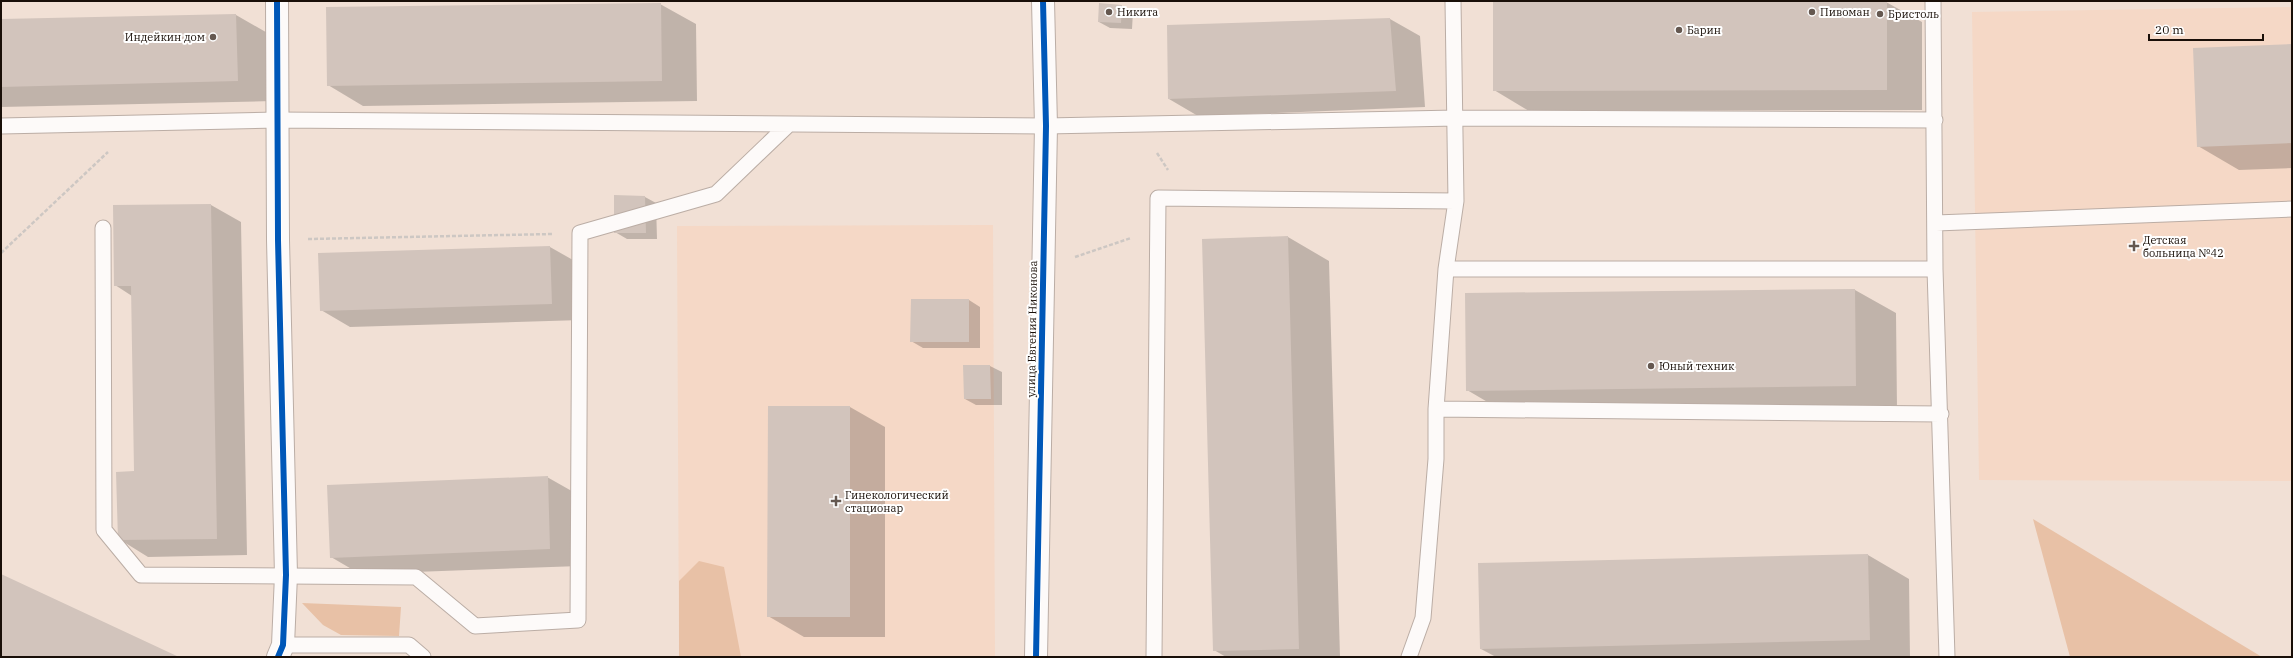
<svg xmlns="http://www.w3.org/2000/svg" width="2293" height="658" viewBox="0 0 2293 658" font-family="'IBM Plex Serif',serif">
	<style>
		.built { fill: #f5d8c6 }
		.green { fill: #e8c1a6 }
		.shadow { fill: #0003 }
		.building { fill: #d2c4bc }
		.lines { fill: none; stroke-linecap: round; stroke-linejoin: round }
		.service-casing { stroke: #bbada5; stroke-width: 17 }
		.minor-casing { stroke: #bbada5; stroke-width: 24 }
		.path { stroke: #cdc7c3; stroke-width: 2.5; stroke-dasharray: 4 2; stroke-linecap: butt }
		.service { stroke: #fdfaf9; stroke-width: 15 }
		.minor { stroke: #fdfaf9; stroke-width: 22 }
		.cycleway-casing { stroke: #fff; stroke-width: 8 }
		.cycleway { stroke: #0057b8; stroke-width: 6 }
		.poi-dot { fill: #655850; stroke: #fff; stroke-width: 1.5 }
		.labels { text-anchor: middle; dominant-baseline: central; stroke-width: 4; stroke-linejoin: round; paint-order: stroke }
		.poi-label { font-size: 11px; fill: #190f08; stroke: #fff; text-anchor: start }
		.street-label { font-size: 11px; fill: #190f08; stroke: #fff }
	</style>
	<rect width="100%" height="100%" fill="#f1e0d5"/>
	<path class="built" d="M2292,7V481L1979,480L1972,12Z
		M993,225L995,657H679L677,226Z"/>
	<path class="green" d="M2033,519L2262,657H2070Z
		M699,561L724,567L741,657H679V581Z
		M302,603L401,607L399,636L341,635L323,625Z"/>
	<path class="shadow" d="M1886,2L1922,22V110L1529,111L1494,90Z
		M660,4L696,24L697,101L363,106L328,85Z
		M1122,6L1133,12L1132,29L1110,28L1099,22Z
		M236,15L271,35L273,101L1,107V20Z
		M1390,19L1420,36L1425,107L1198,116L1169,99Z
		M2292,45V168L2239,170L2198,146Z
		M615,196L645,197L656,203L657,239H627L615,232Z
		M211,205L241,222L247,555L148,557L119,539L136,472L132,296L115,285L114,206Z
		M1288,237L1329,261L1340,657H1226L1214,650Z
		M550,247L580,264L582,320L350,327L321,310Z
		M1855,290L1896,313L1897,409L1508,414L1467,390L1466,294Z
		M969,300L980,307V348H923L911,341Z
		M964,366H990L1002,372V405H976L965,399Z
		M850,407L885,427V637H804L768,616Z
		M547,477L577,494L580,566L360,574L331,557Z
		M1868,555L1909,579L1910,657H1496L1481,649Z"/>
	<path class="building" d="M1493,1H1887V90L1493,91Z
		M661,3L662,81L327,86L326,7Z
		M1099,3L1122,5L1121,23L1098,22Z
		M236,14L238,81L1,87V19Z
		M1390,18L1396,91L1168,99L1167,25Z
		M2292,44V143L2197,147L2193,48Z
		M614,195L645,196L646,233H614Z
		M211,204L217,539L118,540L116,472L134,471L131,286H114L113,205Z
		M1288,236L1299,649L1213,651L1202,239Z
		M550,246L552,304L320,311L318,253Z
		M1855,289L1856,386L1466,391L1465,293Z
		M911,299H969V342H910Z
		M963,365H990L991,399H964Z
		M768,406H850V617H767Z
		M548,476L550,549L330,558L327,485Z
		M1868,554L1870,640L1480,649L1478,563Z
		M1,574L179,657H1Z"/>
	<g class="lines">
		<defs>
			<path id="service" d="M1933,1L1935,269
				M1,126L277,120L1046,126L1456,118L1935,120
				M1936,223L2292,209
				M103,228L104,530L141,575L416,577L475,626L578,620L580,233L716,194L789,124
				M1446,269H1935L1947,657
				M1436,409L1941,414
				M283,645H409L423,657
				M1154,657L1158,198L1456,201
				M1409,657L1423,618L1436,459V409L1446,269L1456,201L1453,1"/>
			<path id="minor" d="M277,1L278,240L286,575L283,645L278,657
				M1036,657L1046,126L1043,1"/>
		</defs>
		<use href="#service" class="service-casing"/>
		<use href="#minor" class="minor-casing"/>
		<path class="path" d="M1157,153L1168,170
			M308,239L553,234
			M1,253L108,152
			M1075,257L1131,238"/>
		<use href="#service" class="service"/>
		<use href="#minor" class="minor"/>
		<defs>
			<path id="cycleway" d="M277,1L278,240L286,575L283,645L278,657
				M1036,657L1046,126L1043,1"/>
		</defs>
		<use href="#cycleway" class="cycleway-casing"/>
		<use href="#cycleway" class="cycleway"/>
	</g>
	<g class="poi-dot">
		<circle cx="1109" cy="12" r="4"/>
		<circle cx="1812" cy="12" r="4"/>
		<circle cx="1880" cy="14" r="4"/>
		<circle cx="1679" cy="30" r="4"/>
		<circle cx="213" cy="37" r="4"/>
		<path d="M2132 240h4v4h4v4h-4v4h-4v-4h-4v-4h4z"/>
		<circle cx="1651" cy="366" r="4"/>
		<path d="M834 495h4v4h4v4h-4v4h-4v-4h-4v-4h4z"/>
	</g>
	<g class="labels">
		<g class="poi-label">
			<text x="1117" y="12">Никита</text>
			<text x="1820" y="12">Пивоман</text>
			<text x="1888" y="14">Бристоль</text>
			<text x="1687" y="30">Барин</text>
			<text x="205" y="37" text-anchor="end">Индейкин дом</text>
			<text x="2143" y="240">Детская<tspan x="2143" dy="13">больница №42</tspan></text>
			<text x="1659" y="366">Юный техник</text>
			<text x="845" y="495">Гинекологический<tspan x="845" dy="13">стационар</tspan></text>
		</g>
		<g class="street-label">
			<text transform="translate(1032 329) rotate(-89)">улица Евгения Никонова</text>
		</g>
	</g>
	<rect width="2293" height="658" fill="none" stroke="#190f08" stroke-width="4"/>
	<path d="M2149 34v6h114v-6" fill="none" stroke="#190f08" stroke-width="2"/>
	<text x="2155" y="34" font-size="12" fill="#190f08" stroke="#ffffff" stroke-width="3" paint-order="stroke">20 m</text>
</svg>
